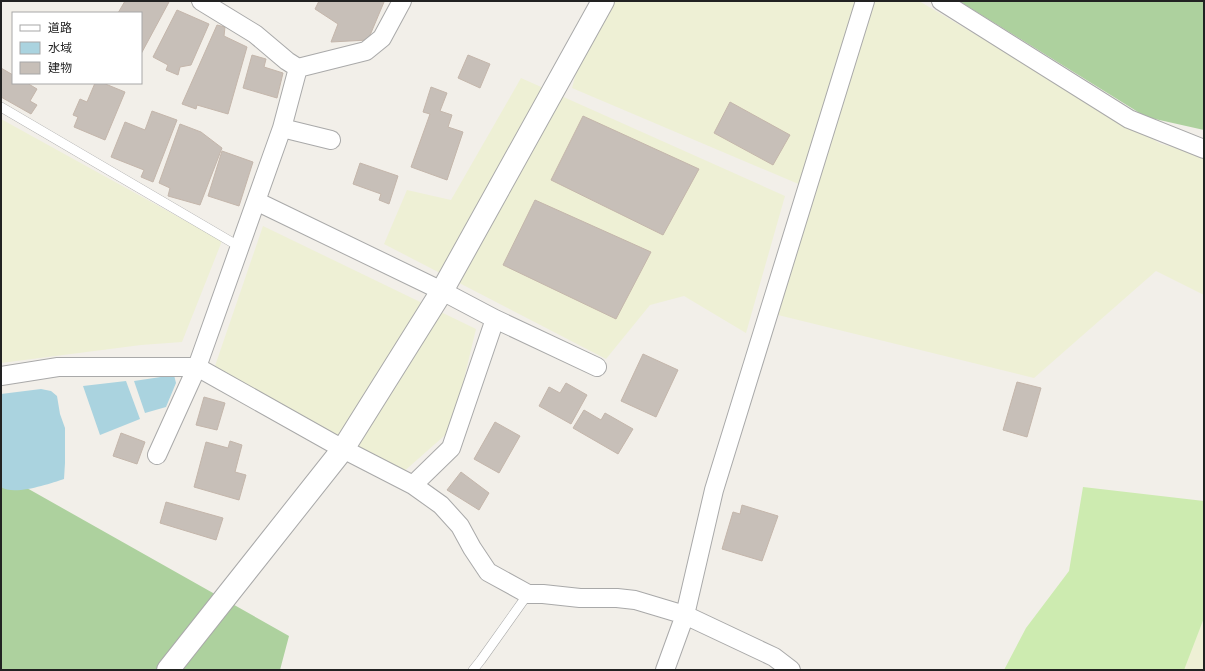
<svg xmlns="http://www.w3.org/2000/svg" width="1205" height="671" viewBox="0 0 1205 671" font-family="'PT Sans','Noto Sans JP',sans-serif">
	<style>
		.farmland { fill: #eef0d5 }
		.grass { fill: #cdebb0 }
		.forest { fill: #add19e }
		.water { fill: #aad3df }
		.building { fill: #c7bfb8; stroke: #c4b6ab }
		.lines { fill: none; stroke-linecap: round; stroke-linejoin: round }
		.service-casing { stroke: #a9a9a9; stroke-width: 10 }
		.minor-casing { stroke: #a9a9a9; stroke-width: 20 }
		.tertiary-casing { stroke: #a9a9a9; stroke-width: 24 }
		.service { stroke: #fff; stroke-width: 9 }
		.minor { stroke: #fff; stroke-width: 18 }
		.tertiary { stroke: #fff; stroke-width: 22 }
	</style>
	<rect width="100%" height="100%" fill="#f2efe9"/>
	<path class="farmland" d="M594,1H919L1161,144L1204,155V295L1156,271L1034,378L778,315L815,191L572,88L593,11Z
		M521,78L785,196L746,333L684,296L650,305L606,359L384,244L407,190L451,200Z
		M1,119L222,241L182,342L141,345L1,363Z
		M263,226L476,329L452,429L401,474L215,366Z
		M1204,618V670H1183Z"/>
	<path class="grass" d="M1083,487L1204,501V618L1184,670H1004L1026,628L1069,571Z"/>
	<path class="forest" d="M959,1H1204V130L1146,117Z
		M1,468L18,483L289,636L280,670H1Z"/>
	<path class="water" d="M174,375L176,383L166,407L145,413L134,381Z
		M126,381L140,419L100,435L83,386Z
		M41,389L51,391L57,396L60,414L65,428V463L64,479C49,484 14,496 1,487V394Z"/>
	<path class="building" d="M125,1H167L169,2L141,54V13H118Z
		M319,1H383L384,2L368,40L331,42L338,24L315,9Z
		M177,10L209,24L191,65L180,67L178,75L166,70L168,65L153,57Z
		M217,25L225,27L224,36L247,47L228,114L197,105L196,109L182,104Z
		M252,55L266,59L264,67L283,73L277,98L243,88Z
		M468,55L490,64L480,88L458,78Z
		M1,68L13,75V83H27L37,89L30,101L37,105L31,114L1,97Z
		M95,83H103L125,92L105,140L74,127L78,117L73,115L80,99L87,102Z
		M431,87L447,93L440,111L452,115L448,127L463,132L447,180L411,167L430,114L423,112Z
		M730,102L790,135L773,165L714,133Z
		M152,111L177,120L153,182L141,177L144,170L111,157L125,122L145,130Z
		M583,116L699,169L663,235L551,180Z
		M180,124L201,132L222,148L200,205L168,196L170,188L159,183Z
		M222,151L253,162L239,206L208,196Z
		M360,163L398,176L389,204L379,200L381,194L353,184Z
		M535,200L651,252L616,319L503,265Z
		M643,354L678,370L656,417L621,401Z
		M1017,382L1041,388L1027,437L1003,430Z
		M566,383L587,395L571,424L539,406L549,387L560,393Z
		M204,397L225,403L217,430L196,425Z
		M584,410L601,420L605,413L633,429L618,454L573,428Z
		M495,422L520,436L499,473L474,459Z
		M121,433L145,442L137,464L113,456Z
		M230,441L242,445L235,472L246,475L239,500L194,487L206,442L228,448Z
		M461,472L489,493L479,510L447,490Z
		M166,502L223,518L216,540L160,523Z
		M742,505L778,516L762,561L722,549L733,512L740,514Z"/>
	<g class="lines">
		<defs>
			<path id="service" d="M1,107L240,247
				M473,670L481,660L528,594"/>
			<path id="minor" d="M201,1L255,34L287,61L298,68L366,51L382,38L402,1
				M941,1L1129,119L1204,149
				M282,128L331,140
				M256,201L442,291L495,319L597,367
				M1,376L58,367H197L343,449L413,485L441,505L460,526L472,548L488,572L528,594H543L580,598H617L635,600L685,615L774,657L791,670
				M157,455L197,367L282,128L298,68
				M413,485L451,448L495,319
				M665,670L685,615L714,490L865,1"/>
			<path id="tertiary" d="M168,670L343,449L442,291L603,1"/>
		</defs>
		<use href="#service" class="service-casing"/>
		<use href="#minor" class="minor-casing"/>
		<use href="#tertiary" class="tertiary-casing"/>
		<use href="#service" class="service"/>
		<use href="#minor" class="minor"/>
		<use href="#tertiary" class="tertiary"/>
	</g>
	<rect width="1205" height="671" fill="none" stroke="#222222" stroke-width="4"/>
	<rect x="12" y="12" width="130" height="72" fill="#ffffff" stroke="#a7a7a7"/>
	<rect x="20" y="25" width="20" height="6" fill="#ffffff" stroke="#a7a7a7"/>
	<text x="48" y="32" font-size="12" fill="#222222">道路</text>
	<rect x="20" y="42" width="20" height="12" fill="#aad3df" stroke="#a7a7a7"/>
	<text x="48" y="52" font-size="12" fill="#222222">水域</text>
	<rect x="20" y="62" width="20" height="12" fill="#c7bfb8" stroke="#a7a7a7"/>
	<text x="48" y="72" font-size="12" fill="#222222">建物</text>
</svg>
